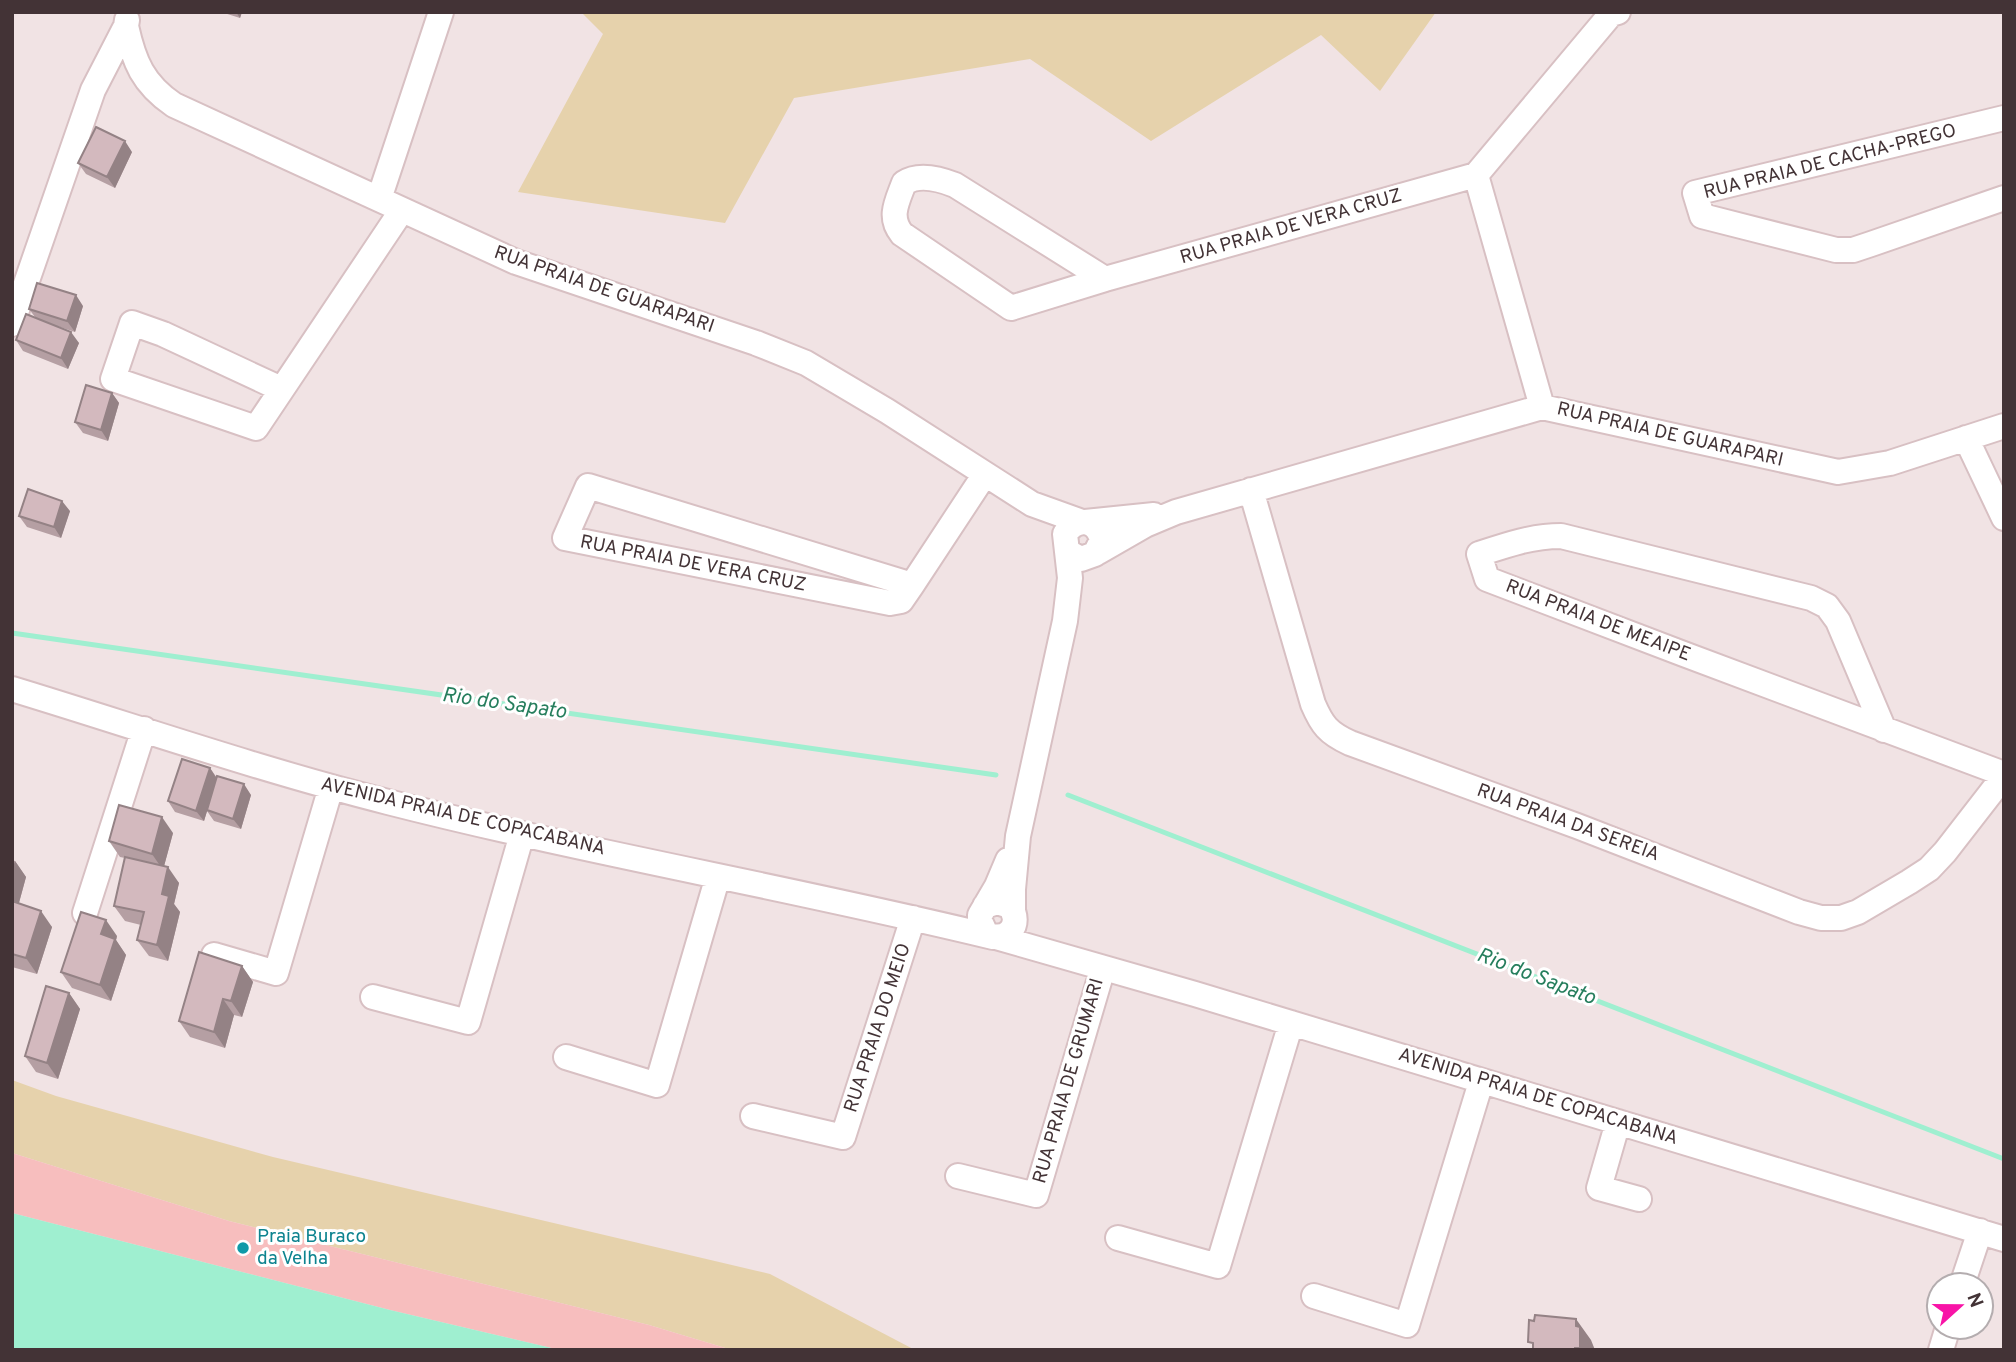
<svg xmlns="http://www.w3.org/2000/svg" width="2016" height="1362" viewBox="0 0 2016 1362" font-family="Overpass,sans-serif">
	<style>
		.green { fill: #e6d2ac }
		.sand { fill: #f7bebe }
		.water { fill: #9fefd0 }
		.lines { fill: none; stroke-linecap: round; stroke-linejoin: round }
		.stream { stroke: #9fefd0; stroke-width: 5 }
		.minor-casing { stroke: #d8c0c3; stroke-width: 28 }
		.minor { stroke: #fff; stroke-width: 24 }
		.wall { fill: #b59fa3 }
		.shaded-wall { fill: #948285 }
		.building { fill: #d3b9be; stroke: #948285; stroke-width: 2 }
		.culture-dot { fill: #0f9aa8; stroke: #fff; stroke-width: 2.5 }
		.labels { text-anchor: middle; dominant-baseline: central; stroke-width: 6; stroke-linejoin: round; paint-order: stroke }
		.street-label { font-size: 19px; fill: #433336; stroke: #fff }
		.culture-label { font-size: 19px; fill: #0d838f; stroke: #fff; text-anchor: start }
		.water-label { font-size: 21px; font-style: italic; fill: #267e5d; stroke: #fff }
	</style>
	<rect width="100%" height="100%" fill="#f1e3e4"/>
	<path class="green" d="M581,12H1436L1380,91L1321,35L1151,141L1030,59L794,98L725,223L518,192L603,34Z
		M12,1080L56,1096L273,1157L770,1274L915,1350H732L649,1325L229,1221L12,1153Z"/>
	<path class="sand" d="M12,1153L229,1221L649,1325L732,1350H560L390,1310L12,1213Z"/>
	<path class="water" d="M12,1213L390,1310L560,1350H12Z"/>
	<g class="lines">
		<path class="stream" d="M12,633L996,775
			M1068,795L2004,1159"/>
		<defs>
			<path id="minor" d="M126,26C134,62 143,84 174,105L516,262L756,343L806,363L887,411L1032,504L1082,522
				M2004,118L1695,193L1702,216L1836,250H1853L1871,244L2004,198
				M379,199L441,12
				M1105,279L1011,308L902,234C888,217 897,202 904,183C919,173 940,179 955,185L1105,279L1476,175
				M12,324L93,90L126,26L127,20
				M281,389L163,334L132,323L113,379L256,428L402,210
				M1542,407L1476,175L1611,14L1618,12
				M1966,438L2004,518
				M1251,490L1313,704C1322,725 1328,733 1350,743L1577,826L1799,912L1821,918H1841L1858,912L1909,882L1929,869L1945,852L2004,776
				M1085,522L1154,515
				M1098,552L1145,525L1176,512L1542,407L1838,472L1890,463L2004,426
				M912,585L901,601L890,603L565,538L588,486L912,585L985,474
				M12,689C137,727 261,770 388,802C588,853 792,888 993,937
				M1884,730L1838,621L1827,606L1811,598L1561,536C1532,536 1506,545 1479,554L1487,579C1659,645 1831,710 2004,774
				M985,906L997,902L1010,906C1023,925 1007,943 986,934L980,921V915L997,886L1008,860
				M1013,912V889L1018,836L1065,621L1070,578L1065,534C1077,516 1097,519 1102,540L1095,554L1081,559L1068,552
				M85,913L144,729
				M996,937L1195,994L2004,1239
				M214,955L276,973L331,787
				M373,997L468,1022L522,834
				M566,1057L657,1085L718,876
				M753,1116L843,1137L913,918
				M1618,1122L1599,1188L1639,1199
				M958,1176L1036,1195L1103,968
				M1118,1238L1218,1266L1291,1023
				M1962,1285L1980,1231
				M1314,1296L1407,1325L1481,1082
				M1941,1350L1948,1327"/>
		</defs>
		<use href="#minor" class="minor-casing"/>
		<use href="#minor" class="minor"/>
	</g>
	<path class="wall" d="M221,12H242L240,18Z
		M132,152L115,188L86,174L78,163Z
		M83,306L75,332L57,326L79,343L68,369L23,351L16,340L35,317L29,309Z
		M112,393L119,403L108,441L83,433L75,422Z
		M70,511L61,538L27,527L19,516Z
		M210,768L217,778L251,795L241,829L214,821L207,811L204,821L175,812L168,801Z
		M173,833L164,866L179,883L174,904L180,912L168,961L149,956L137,940L141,925L125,921L114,906L125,858L120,857L109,841Z
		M12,860L15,861L26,877L19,903L52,927L37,974L12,967Z
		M117,936L116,940L126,955L111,1001L72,988L61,972Z
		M242,966L253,982L242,1017L234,1015L225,1048L190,1037L179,1021Z
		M69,993L80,1009L58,1079L36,1072L25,1056Z"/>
	<path class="shaded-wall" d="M236,12H242L240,18Z
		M125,141L132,152L115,188L107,177Z
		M76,295L83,306L75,332L67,321Z
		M71,332L79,343L68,369L61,358Z
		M112,393L119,403L108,441L101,430Z
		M62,501L70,511L61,538L54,527Z
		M210,768L217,779L204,821L196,811Z
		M244,784L251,795L241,829L233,819Z
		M162,817L173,833L163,870L152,854Z
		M15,861L26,877L12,928V870Z
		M168,867L179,883L174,904L180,912L168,961L157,945L162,894Z
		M41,911L52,927L37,974L26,958Z
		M106,920L117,936L116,940L126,955L111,1001L100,985L101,934Z
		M242,966L253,982L242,1017L231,1001Z
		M69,993L80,1009L58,1079L47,1063Z
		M223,999L234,1015L225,1048L214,1032Z
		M1576,1319L1591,1340L1595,1350H1581L1580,1348L1576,1326Z"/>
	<path class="building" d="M96,127L125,141L107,177L78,163Z
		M37,283L76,295L67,321L29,309Z
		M26,314L71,332L61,358L16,340Z
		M86,385L112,393L101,430L75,422Z
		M28,489L62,501L54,527L19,516Z
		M182,759L210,768L196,811L168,801Z
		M217,776L244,784L233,819L207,810Z
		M119,805L162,817L152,854L109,841Z
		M125,857L168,867L162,894L169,896L157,945L137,940L144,912L114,906Z
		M12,901L41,911L26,958L12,954Z
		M81,912L106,920L101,934L115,939L100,985L61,972Z
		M199,952L242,966L231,1001L223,999L214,1032L179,1021Z
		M46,986L69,993L47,1063L25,1056Z
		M1535,1315L1576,1319V1326L1580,1327V1348H1575V1350H1533V1343L1528,1342L1529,1320L1534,1321Z"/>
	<circle class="culture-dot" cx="243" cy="1248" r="7"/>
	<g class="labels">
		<g class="street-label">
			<text transform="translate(1830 162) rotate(-14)">RUA PRAIA DE CACHA-PREGO</text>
			<text transform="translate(1291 227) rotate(-16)">RUA PRAIA DE VERA CRUZ</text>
			<text transform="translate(604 290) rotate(19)">RUA PRAIA DE GUARAPARI</text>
			<text transform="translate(1670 435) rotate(13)">RUA PRAIA DE GUARAPARI</text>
			<text transform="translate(693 564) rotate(11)">RUA PRAIA DE VERA CRUZ</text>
			<text transform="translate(1598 621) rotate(21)">RUA PRAIA DE MEAIPE</text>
			<text transform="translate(463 817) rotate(13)">AVENIDA PRAIA DE COPACABANA</text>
			<text transform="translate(1568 823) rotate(20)">RUA PRAIA DA SEREIA</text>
			<text transform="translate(878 1028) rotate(-72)">RUA PRAIA DO MEIO</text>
			<text transform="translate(1069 1081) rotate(-74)">RUA PRAIA DE GRUMARI</text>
			<text transform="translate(1538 1097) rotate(17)">AVENIDA PRAIA DE COPACABANA</text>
		</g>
		<g class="culture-label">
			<text x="257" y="1237">Praia Buraco<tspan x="257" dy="22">da Velha</tspan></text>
		</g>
		<g class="water-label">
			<text transform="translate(504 704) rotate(8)">Rio do Sapato</text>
			<text transform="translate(1536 977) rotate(21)">Rio do Sapato</text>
		</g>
	</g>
	<rect width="2016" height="1362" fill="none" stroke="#433336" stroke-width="28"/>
	<g transform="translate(1960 1306) rotate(69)"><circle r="33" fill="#ffffff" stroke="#b4adaf" stroke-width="2"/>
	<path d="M0-5L12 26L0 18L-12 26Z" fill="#f814a7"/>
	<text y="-10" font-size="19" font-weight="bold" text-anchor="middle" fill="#433336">N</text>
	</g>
</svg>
